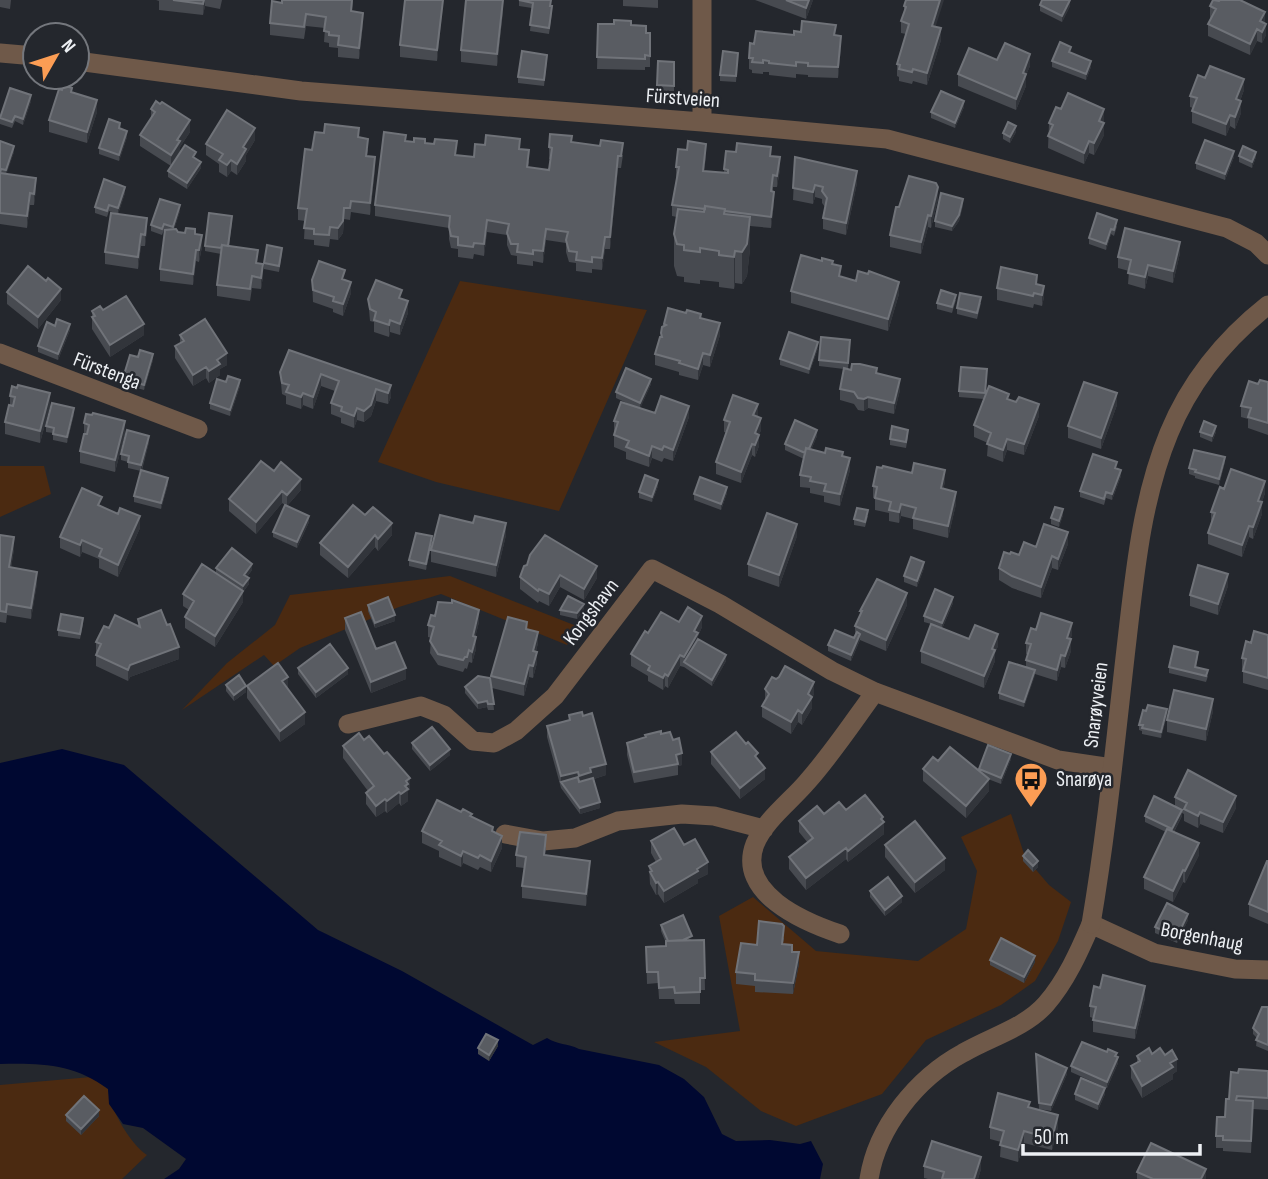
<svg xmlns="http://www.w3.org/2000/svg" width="1268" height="1179" viewBox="0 0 1268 1179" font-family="'Sofia Sans Condensed',sans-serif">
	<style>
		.green { fill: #4b2a11 }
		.water { fill: #000831 }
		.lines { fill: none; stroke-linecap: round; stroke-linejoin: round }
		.minor { stroke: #6f5949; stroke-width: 19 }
		.tertiary { stroke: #6f5949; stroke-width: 19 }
		.wall { fill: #474a50 }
		.shaded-wall { fill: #32353b }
		.building { fill: #595c62; stroke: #707379; stroke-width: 2 }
		.labels { text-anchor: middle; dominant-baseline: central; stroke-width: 5; stroke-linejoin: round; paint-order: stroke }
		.street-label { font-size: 21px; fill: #edf0f4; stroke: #24272d }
		.poi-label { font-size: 21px; fill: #edf0f4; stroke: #24272d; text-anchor: start }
	</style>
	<rect width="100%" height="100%" fill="#24272d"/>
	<path class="green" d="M460,281L647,310L559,511L436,482L378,462Z
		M0,466H44L51,494L0,517Z
		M450,576L579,627L567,645L441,594L399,607L300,648L274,666L264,655L182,710L227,663L275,625L290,595Z
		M1011,814L1025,857L1049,885L1071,902L1058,941L1035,981L1001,1005L926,1040L882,1094L796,1126L761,1111L706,1067L654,1042L740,1031L719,916L753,897L816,951L918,961L966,929L977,871L961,837Z
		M91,1077L108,1089C110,1109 130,1144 147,1155L122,1179H0V1085Z"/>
	<path class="water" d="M62,749L124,765L318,930L402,971L533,1045L547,1038C558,1045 567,1043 579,1049L659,1065L684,1079L704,1097L722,1134L736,1141L770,1140L800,1144L811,1141L823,1164L820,1179H164L179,1169L186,1159L143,1128L123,1124L109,1104L108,1089C74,1064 42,1063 0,1064V763Z"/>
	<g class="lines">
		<path class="minor" d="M702,0V122
			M0,53L35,56
			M77,61L301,91L702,122L887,139L1227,228L1256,243L1268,255
			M0,353L198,429
			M348,724L421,706L444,715L473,741L494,743L516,731L555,696L652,569L720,604L832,671L875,692L1058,760L1112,768
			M505,834L543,841L575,838L618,821L682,814L714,816L764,829
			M840,934C804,922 736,893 755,844C765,820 791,801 807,782C832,754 853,722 875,692
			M869,1179C877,1127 917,1078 963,1053C990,1037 1025,1028 1046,1004C1066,981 1079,952 1091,924L1154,953L1235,969L1268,970"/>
		<path class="tertiary" d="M1091,924C1107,830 1116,735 1127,640C1135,571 1142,498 1169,433C1190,382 1225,339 1268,305"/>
	</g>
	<path class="wall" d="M0,0H11L10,9L0,7Z
		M156,0H222L220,9L205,6L203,15L159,10V1Z
		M353,0L352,11L363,24L359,59L338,57V48L329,47V43L324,42L325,28L306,26L304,39L270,35V23L282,3Z
		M443,0L437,61L400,57V45Z
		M519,0L551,6L552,12L549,34L530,31L532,8L519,6Z
		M623,0H658V8L623,6Z
		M755,0H813L806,19Z
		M1040,5L1070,6L1062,22L1040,11Z
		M904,6L936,27L941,40L927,85L913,81L912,84L899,81V77L897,76V64L906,34L901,33V21L904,14Z
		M1210,6L1265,23L1266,35L1262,43L1257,41L1250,55L1208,36V24L1211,18H1210Z
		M503,11L497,66L461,62V50Z
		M598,24L631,25L646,33H650V67H645V70L597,69Z
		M794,35H836L841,47L838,78L808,77V75L796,74V78L769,75V72H763V74L752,73V70L749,69V58L754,44Z
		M738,53L736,82L720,81V75Z
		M1071,53L1091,67L1086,80L1052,67V61Z
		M547,60L544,86L518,83V77Z
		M997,60L1030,66L1026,75V86L1016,110L958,86V74Z
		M658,61L674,62V91H657Z
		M1244,90L1240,101L1241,113L1235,129L1230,126L1226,136L1192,123V111L1193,108L1190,107V96Z
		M31,101L23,125L15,121L12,128L0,124V118Z
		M964,107L955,128L931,118V112Z
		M151,109L190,132L180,147V153L196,158L201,168L187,189L168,177V171L171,166L140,146V135L151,118Z
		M1061,109L1104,121L1103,123L1104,135L1094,155L1089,153L1084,164L1048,148L1049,123Z
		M97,112L87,143L49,132V120Z
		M120,129L127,137L119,161L99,154V148Z
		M1016,132L1010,143L1003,139V133Z
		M359,138L368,150L367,156L375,169L370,215L351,212L350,220L344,219L343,233L338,240L330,239L329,247L314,245V240L304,239L305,221L298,220V208L312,150Z
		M255,140L246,155V161L237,175L231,171L227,177L219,172V164L206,155V144Z
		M0,141L14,152L6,174L36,189L34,205H30L27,228L0,224Z
		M406,141L425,143L456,155L474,157L520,149L529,162L528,168L549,170L551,159H549V147L572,142L623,155L621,168H618L610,249H605L602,270L592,269V273L576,271V263L569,262L566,252V243L546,240L543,263L533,261V266L517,264V256L511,255L507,245V235L487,232L484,256L474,254L473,259L458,257V249L451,248L449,239V228L375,216V205Z
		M706,156L704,171L724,173V169L771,156L780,169L777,187H773V191L774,203L771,228L750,226V249L747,276L742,284L735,283L734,289L719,287V282L700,280V284L684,282V277L677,276L674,266V234L677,217L672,216V205L677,179H676V167Z
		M1239,156L1256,157L1252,168L1239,162Z
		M795,157L857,183L846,235L823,229V218L825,207L822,203V199L815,197L813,204L793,200Z
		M1234,157L1225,180L1196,169V163Z
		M125,193L118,214L109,211L107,217L95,213V207Z
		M938,199L931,228L928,227L921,254L890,247V235Z
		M963,205L959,221L952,231L935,227V221Z
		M180,211L174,229L178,232L195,234L202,247L199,262L196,261L193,285L160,281V269L165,230H164L162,235L151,231V225Z
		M232,222L229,246L258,264L263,276L261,289L252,288L250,301L217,296V285L221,254L205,251V246Z
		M1117,226L1114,236L1111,234L1106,250L1089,244V238Z
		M147,230L145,246H141L138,269L105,264V252Z
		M282,253L279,272L264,269V263Z
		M1180,253L1173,283L1148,276L1145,289L1128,284L1129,271L1118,268V257Z
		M833,264L841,277L856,281L868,274L899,294L888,331L791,303V291Z
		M312,280H345L351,293L343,316L333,312V309L313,302Z
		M1037,284L1044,297L1042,306L1034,304L1033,308L997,300V288Z
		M7,292L61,300L38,329L7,304Z
		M368,299H402L408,313L400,335L390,332L389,337L374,332V322L370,321Z
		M956,300L952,313L937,309V303Z
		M981,303L977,319L957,314V308Z
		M103,310L144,335L110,357L92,329V311Z
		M701,318L720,335L710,367L703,365L698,380L679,375V372L655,365V354L664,324Z
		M55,326L70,330L58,360L38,352V346Z
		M180,335L227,365L220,369V375L209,383L206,378L193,386L175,358V346L180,343Z
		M850,346L848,369L877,373L900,390L894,414L868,408L864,411L858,410L854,404L840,400V389L844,369L819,366V360Z
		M818,348L809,374L780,365V359Z
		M289,350L391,385V397L388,404L376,401L371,416L364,422L357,420L354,428L341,423V418L331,414V403L335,391L321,386L313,409L303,405L301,409L286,404V396L282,394L280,372Z
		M153,360L144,390L123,384V378Z
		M987,375L985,396L1009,399L1039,416L1024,455L1007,450L1003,462L987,456L988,443L974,437V425L984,399L959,397V391Z
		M1268,382V435L1248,428V419L1241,417V406L1258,384Z
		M651,384L640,408L655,413L689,417L673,461L664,458L662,462L652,458L649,467L626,459V452L614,447V421L633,406L616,398V392Z
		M240,386L230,416L210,409V403Z
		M10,396L50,405L40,443L5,434V422L10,405Z
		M1117,405L1101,449L1068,438V426Z
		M74,414L67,443L53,440V433L46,432V426Z
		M758,415L761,430L759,435V446L755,457L752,455L741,483L716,474V462L727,433L724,432V420Z
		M84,423L125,433L115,472L80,463V451L84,434Z
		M1200,432H1216L1212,442L1200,437Z
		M817,436L811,450L843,457L850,470L840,506L824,502V496L810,493V488L800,487V475L804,459L785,450V444Z
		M908,436L906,448L890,445V439Z
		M149,442L142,470L168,484L161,509L134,502V496L141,471L128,468V462L121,460V454Z
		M1225,462L1219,485L1195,478V476L1189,474V468Z
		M1116,469L1121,476L1112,500L1106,498L1104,505L1080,497V491Z
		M274,471L301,490L287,506L309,522L297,548L273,537V532L285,505L282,503L256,534L229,511V499Z
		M945,482L943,489L956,504L948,538L913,529V519L901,516L899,523L889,521V513L875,510V498H873V486Z
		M658,486L652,502L639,498V492Z
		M1224,489L1265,493L1262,502V514L1253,539L1249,537L1242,557L1208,544V533L1211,523V512Z
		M727,493L721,510L694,500V494Z
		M102,506L140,528L118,577L99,568V559L82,552L80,557L60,548V537Z
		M365,515L392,535L378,551L375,547L348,578L320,555V543Z
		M1063,515L1059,527L1051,524V518Z
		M868,516L865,527L854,525V519Z
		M0,535L14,549L11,568L37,583L31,619L7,615L6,623L0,622Z
		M506,535L496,577L431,562V550Z
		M797,536L779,587L748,576V564Z
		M432,542L426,570L409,566V560Z
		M1068,544L1058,570L1052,568L1041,598L1012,588L999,580V568L1010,554L1019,555Z
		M524,566L597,578L584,600L560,587L549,606L539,601L538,603L520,589V577Z
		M216,568L252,570L247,577L249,584L243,592V602L215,647L185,628V617L189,610L183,606V594L216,574Z
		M924,568L917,587L904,582V576Z
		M1228,586L1218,615L1190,606V595Z
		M953,603L942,629L969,639L998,646L995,653V661L984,688L921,663V651L931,624L924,622V616Z
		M368,605L395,621L375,628L368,611Z
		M907,605L886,651L860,640L851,661L828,651V645L854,638L855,634V626L860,616V611Z
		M560,610H584L577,619L560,615Z
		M345,618L406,679L371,693L345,630Z
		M138,619L179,659L130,677L128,681L96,666V642L109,628L138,626Z
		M479,622L475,637L476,649L472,663L469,662L467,669L465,668L463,672L438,665L430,653L431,638L428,637V625Z
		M679,622L702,627L698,636V639L726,661L712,686L684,667L680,666L668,688L665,686L663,690L648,681V676L631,666V654Z
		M83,624L80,639L58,636V630Z
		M527,629L538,643L536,651L537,663L533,678L529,677L524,696L492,688L494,710H488L487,707L478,709L465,693V687L491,684V676Z
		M1036,630L1072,635L1070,639L1071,651L1065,668L1061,667L1057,681L1035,674L1024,707L999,699V693L1026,668V660L1028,655L1026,654V643Z
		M1268,635V690L1243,683V670L1242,669V658L1251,643Z
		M1198,657L1196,667L1208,676L1206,682L1169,673V667Z
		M298,668L348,674L316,698L298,674Z
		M226,685L246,692L234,701L226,691Z
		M247,686L288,688L305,724L280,742L247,698Z
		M765,689L814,694L812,698V708L802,725L798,722L791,734L762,717V706L765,700Z
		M1213,711L1206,741L1167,732V720Z
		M569,715L583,716L606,775L594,779L600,808L580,814L561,788L547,737V726L569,720Z
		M1167,715L1161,738L1142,734V731L1139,730V725Z
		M661,734L673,740L682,765L678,766V775L634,783L627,755V743Z
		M412,743L450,755L430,771L412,749Z
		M746,744L758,759L765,779L740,799L711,764V752Z
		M343,746L410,789L408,791V801L401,806L399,803L387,813L385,811L376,817L366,804V793L368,791L343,758Z
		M1011,759L1001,784L988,779L989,791L966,818L923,781V769L938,761L979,771V769Z
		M1175,797L1236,808L1223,833L1200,824L1198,828L1184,821V814L1182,813V816L1174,832L1199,855L1185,883L1183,882L1173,902L1144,889V877L1166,832L1145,822V816L1175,806Z
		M846,810L883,817L884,834L848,862L846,859L806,890L789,869V857L808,843L799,832V821Z
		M472,817L493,832L502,848L491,872L480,867L478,870L463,863L461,867L439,857V851L422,843V831Z
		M651,841L684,845L708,874L698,879V883L664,903L658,894L656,895L650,884L649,866L656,862L651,853Z
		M885,845L945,870L915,893L885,857Z
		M546,847L545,855L590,873L586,906L522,898V886L524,868L516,867V855Z
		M1023,856L1038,867L1033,872L1023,861Z
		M1268,861V924L1249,916V904Z
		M870,891L902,902L885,916L870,897Z
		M1188,920L1177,943L1155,933V927Z
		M661,925L692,940H704L705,990H700V1004H675L674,999H659L658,983L647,984L646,947L666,946V943L661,931Z
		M784,938L783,944L792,952L799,964L793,994L755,992V986L736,984V972L757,945Z
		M990,960L1035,962L1024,983L990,965Z
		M1145,998L1135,1039L1093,1032V1018L1090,1017V1006Z
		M1268,1007V1051L1256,1046L1257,1038L1253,1034V1028Z
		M498,1046L489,1061L478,1054V1048Z
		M1036,1054L1067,1074L1051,1111L1039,1109Z
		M1152,1054L1165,1055L1177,1071L1173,1074V1079L1142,1098L1131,1078V1066L1137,1063V1056Z
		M1117,1057L1118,1063L1107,1088L1071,1072V1066Z
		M1268,1071V1110L1253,1109L1251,1153L1223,1151V1148H1216V1136L1225,1117L1229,1099L1238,1073Z
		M1075,1094H1105L1098,1110L1075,1100Z
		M1030,1108L1058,1127L1052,1150L1024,1143L1018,1162L1000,1157L1001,1142L990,1139V1127Z
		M66,1115L99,1116L81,1135L66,1121Z
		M924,1166L981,1169L978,1179H928L924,1178Z
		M1137,1172L1206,1179H1137Z"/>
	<path class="shaded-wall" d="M204,0H205V6L203,15Z
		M443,0V6L437,61V50Z
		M503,0V11L497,66V54Z
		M809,0H813L806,19V8Z
		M940,0H944L932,38V26Z
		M1070,0V6L1062,22V16Z
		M1265,12V23L1260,33V21Z
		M363,13V24L359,59V48Z
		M1266,24V35L1262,43V32Z
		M941,28V40L927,85V73Z
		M1257,29V41L1250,55V44Z
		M841,36V47L838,78V67Z
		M1030,54V66L1026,75V86L1016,110V99L1023,73Z
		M1091,61V67L1086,80V74Z
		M1244,79V90L1236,111V99Z
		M31,95V101L23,125V119Z
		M97,100V112L87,143V132Z
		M964,101V107L955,128V123Z
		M1241,101V113L1235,129V117Z
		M1104,109V121L1099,132V121Z
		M1230,115V126L1226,136V124Z
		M190,120V132L180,147V153L171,167V155L177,140Z
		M1104,123V135L1094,155V143Z
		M1016,126V132L1010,143V137Z
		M255,128V140L246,155V161L237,175V164L243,147Z
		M127,131V137L119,161V155Z
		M1089,141V153L1084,164V153Z
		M706,144V156L703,182V171Z
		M14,146V152L6,176V170Z
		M1234,151V157L1225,180V174Z
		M1256,152V157L1252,168V162Z
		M618,156V168L610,249V237Z
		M375,157V169L370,215V203Z
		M780,157V169L777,187V176Z
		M231,160V171L227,177V165Z
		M201,162V168L187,189V183Z
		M857,171V183L846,235V223Z
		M36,178V189L34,205V194Z
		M815,185V197L813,204V192Z
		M125,187V193L118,214V208Z
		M938,187V199L931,228V216Z
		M774,192V203L771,228V217Z
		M30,193V205L27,228V216Z
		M963,199V205L959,221L952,231V226Z
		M180,205V211L173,233V227Z
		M344,208L343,233L338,240V228Z
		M928,215V227L921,254V242Z
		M750,217V249L747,276L742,284V252Z
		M147,218V230L145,246V235Z
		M487,220V232L484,256V244Z
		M546,229V240L543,263V251Z
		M1111,229V234L1106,250V244Z
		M141,234V246L138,269V257Z
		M202,235V247L199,262V250Z
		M605,237V249L602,270V258Z
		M1180,242V253L1173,283V271Z
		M196,250V261L193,285V274Z
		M735,251V283L734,289V257Z
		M263,264V276L261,289V278Z
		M1148,265V276L1145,289V277Z
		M351,282V293L343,316V304Z
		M899,282V294L888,331V319Z
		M1044,286V297L1042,306V295Z
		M61,289V300L38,329V317Z
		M408,301V313L400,335V324Z
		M390,320V332L389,337V325Z
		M720,323V335L710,367V355Z
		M70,324V330L58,360V354Z
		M144,324V335L110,357V345Z
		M818,342V348L809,374V369Z
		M227,353V365L220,369V375L209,383V371L217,360Z
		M703,353V365L698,380V369Z
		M153,354V360L144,390V385Z
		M206,367V378L193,386V375Z
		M321,374V386L313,409V397Z
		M651,379V384L640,409V403Z
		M900,379V390L894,414V403Z
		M240,380V386L230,416V410Z
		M391,385V397L388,404V393Z
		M376,389V401L371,416L364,422V411Z
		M50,393V405L40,443V431Z
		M303,393V405L301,409V397Z
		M1117,393V405L1101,449V438Z
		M868,397V408L864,411V399Z
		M758,404V415L753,427V415Z
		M1039,404V416L1024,455V444Z
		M689,406V417L673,461V450Z
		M74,408V414L67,443V437Z
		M357,408V420L354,428V416Z
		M761,418V430L756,442L759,435V446L755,457V433Z
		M125,421V433L115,472V460Z
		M1216,426V432L1212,442V436Z
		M817,430V436L807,460V454Z
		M149,436V442L141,471V465Z
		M1007,439V450L1003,462V450Z
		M752,444V455L741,483V472Z
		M652,446V458L649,467V456Z
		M1225,457V462L1219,485V479Z
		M850,458V470L840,506V494Z
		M945,470V482L941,500V488Z
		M1121,470V476L1112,500V494Z
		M168,478V484L161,509V503Z
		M301,479V490L287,506V495Z
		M658,480V486L652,502V497Z
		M1265,481V493L1262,502V514L1253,539V527L1258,501Z
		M727,487V493L721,510V504Z
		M282,491V503L256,534V522Z
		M956,492V504L948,538V526Z
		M901,504V516L899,523V512Z
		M1063,509V515L1059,527V521Z
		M140,516V528L118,577V565Z
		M309,516V522L297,548V542Z
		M392,523V535L378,551V539Z
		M506,523V535L496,577V565Z
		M797,524V536L779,587V575Z
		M1249,526V537L1242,557V545Z
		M1068,532V544L1058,570V559Z
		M375,535V547L348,578V567Z
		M432,536V542L426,570V564Z
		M14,537V549L9,579V567Z
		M82,540V552L80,557V545Z
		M1052,556V568L1041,598V587Z
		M924,562V568L917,587V581Z
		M252,564V570L244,581V575Z
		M597,566V578L584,600V589Z
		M37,572V583L31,619V608Z
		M1228,574V586L1218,615V604Z
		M560,575V587L549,606V594Z
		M249,578V584L243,592V586Z
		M243,591V602L215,647V636Z
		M907,593V605L886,651V640Z
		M953,597V603L942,629V623Z
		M584,604V610L577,619V613Z
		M479,610V622L473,647V636Z
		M395,615V621L375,628V623Z
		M702,616V627L698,636V645L684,662V668V657L694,631Z
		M1072,623V635L1067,649V638Z
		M538,632V643L533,662V651Z
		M860,634V640L851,661V655Z
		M998,634V646L995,653V661L984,688V676L992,649Z
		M476,637V649L472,663V652Z
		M1071,639V651L1065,668V656Z
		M179,647V659L130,677L128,681V670L130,665Z
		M537,652V663L533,678V666Z
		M680,655V666L668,688V676Z
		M726,655V661L712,686V680Z
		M1061,655V667L1057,681V670Z
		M529,665V677L524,696V684Z
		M348,668V674L316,698V692Z
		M406,668V679L371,693V682Z
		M1035,670V676L1024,707V702Z
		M665,674V686L663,690V678Z
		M288,677V689L282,681Z
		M814,682V694L812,698V708L802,725V713L808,694Z
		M246,686V692L234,701V695Z
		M1213,699V711L1206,741V729Z
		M487,701V707L478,709V703Z
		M1167,709V715L1161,738V732Z
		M798,710V722L791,734V722Z
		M305,712V724L280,742V731Z
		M450,749V755L430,771V765Z
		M682,753V765L678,766L676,755Z
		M1011,754V759L1001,784V778Z
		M606,764V775L591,780L579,787V776L590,768Z
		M765,768V779L740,799V788Z
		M578,772V783L561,782V788V776Z
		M410,778V789L408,791V801L401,806V794L406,781Z
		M989,779V791L966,818V806Z
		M399,792V803L387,813V801Z
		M1236,796V808L1223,833V822Z
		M385,799V811L376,817V806Z
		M600,802V808L580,814V808Z
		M1182,810V816L1172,835V829Z
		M1200,812V824L1198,828V816Z
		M883,817L884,834L848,862V851Z
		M502,836V848L491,872V861Z
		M1199,843V855L1185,883V871Z
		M846,848V859L806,890V878Z
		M463,851V863L461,867V856Z
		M945,858V870L915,893V882Z
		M590,861V873L586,906V894Z
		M1038,861V867L1033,872V866Z
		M708,862V874L698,879V883L664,903V891Z
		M1183,870V882L1173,902V891Z
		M658,882V894L656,895V883Z
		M902,896V902L885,916V910Z
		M1188,914V920L1177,943V937Z
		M799,952V964L793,994V983Z
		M1035,956V962L1024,983V977Z
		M1145,986V998L1135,1039V1028Z
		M498,1040V1046L489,1061V1055Z
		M1118,1057V1063L1107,1088V1082Z
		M1177,1059V1071L1173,1074V1079L1142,1098V1086Z
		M1067,1068V1074L1051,1111V1105Z
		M1105,1088V1094L1098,1110V1104Z
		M99,1110V1116L81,1135V1129Z
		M1058,1115V1127L1052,1150V1139Z
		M1024,1131V1143L1018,1162V1150Z
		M981,1157V1169L978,1179H974Z
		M1206,1169V1179H1201Z"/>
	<path class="building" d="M173,0H204L203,4Z
		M282,0H352L351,11L363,13L359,48L338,45L339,36L329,35V32L324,31L326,17L306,14L304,27L270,23L272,1L282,3Z
		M405,0H443L437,50L400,45Z
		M466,0H503L497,54L461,50Z
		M519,0H551L550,6H552L549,28L530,25L533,3Z
		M786,0H809L806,8Z
		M906,0H940L932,26L941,28L927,73L913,69L912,72L899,69L900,65L897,64L909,24L901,21L906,7L904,6Z
		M1042,0H1070L1062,16L1040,5Z
		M1213,0L1219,1L1220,0H1240L1265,12L1260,21L1266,24L1262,32L1257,29L1250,44L1208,24L1216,9L1210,6Z
		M614,20L631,21V25L646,26V33H650V56L645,55V59L597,57L598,24H614Z
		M802,21L836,25L834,35L841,36L838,67L808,66V63L796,62V66L769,63V61L763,60V63L752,62L753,58H749L750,43L754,44L756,31L794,35V31L801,32Z
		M1060,42L1071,47L1069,52L1091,61L1086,74L1052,61Z
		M1005,43L1030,54L1023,73L1026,74L1016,99L958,74L969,48L997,60Z
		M522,51L547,55L544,80L518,77Z
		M723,51L738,53L736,76L720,75Z
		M658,61L674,62V86L657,85Z
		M1210,66L1244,79L1236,99L1241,101L1235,117L1230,115L1226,124L1192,111L1197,98L1190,96L1198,75L1205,78Z
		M63,85L72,88L71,92L97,100L87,132L49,120L59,89L62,90Z
		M10,88L31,95L23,119L15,116L12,122L0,118Z
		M941,91L964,101L955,123L931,112Z
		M1068,93L1104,109L1099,121L1104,123L1094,143L1089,141L1084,153L1048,136L1053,125L1049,123L1056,107L1061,109Z
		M156,101L160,104L162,102L190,120L177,140L180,141L171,155L140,135L155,112L151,109Z
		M227,110L255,128L243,147L246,149L237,164L231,160L227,165L219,160L223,154L206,144Z
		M109,119L120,123L119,128L127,131L119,155L99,148Z
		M1008,122L1016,126L1010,137L1003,133Z
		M325,124L359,128L358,137L368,139L366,156L375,157L370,203L351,201L350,208H344L343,221L338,228L330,227L329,235L314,234V229L304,228L307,209L298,208L305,149L312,150L315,132L324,133Z
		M384,132L406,135L405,141L414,142V138L425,139V143L434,144L435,139L457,141L455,155L474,157L475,144L485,145L486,135L520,139L519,149L529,150L527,167L549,170L552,148L549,147L550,134L572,136L571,142L600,146L601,140L623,143L621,156H618L610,237H605L602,258L592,257V262L576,260L577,252L569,251L566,240L568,232L546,229L543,251L533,250V254L517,252L518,244H511L507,233L509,224L487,220L484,244L474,243L473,247L458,245V237L451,236L449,227L450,216L375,205Z
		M1205,140L1234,151L1225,174L1196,163Z
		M0,141L14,146L6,170L1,169L0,173Z
		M688,141L706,144L703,171L728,173V170L724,169L726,151L736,152L737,143L771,147L770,156L780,157L777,176L773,175L771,191L774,192L771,217L725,211V209L705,206V209L672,205L679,167H676L678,149L687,150Z
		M185,145L196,152L193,157L201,162L187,183L168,171Z
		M1243,146L1256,152L1252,162L1239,156Z
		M795,157L857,171L846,223L823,218L827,198L822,191L823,187L815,185L813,192L793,188Z
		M0,173L36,178L34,194L30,193L27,216L0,213Z
		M909,176L936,183L938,187L931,216L928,215L921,242L890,235L896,207H899Z
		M104,179L125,187L118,208L109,205L107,211L95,207Z
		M941,193L963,199L959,215L952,226L935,221Z
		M160,199L180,205L173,227L164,224L162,229L151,225Z
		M705,206L725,209L724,214L750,217L747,244L742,252L735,251L734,257L719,255V251L700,248V252L684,250V245L677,244L674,234L678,209L704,212Z
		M111,213L147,218L145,235L141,234L138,257L105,252Z
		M209,213L232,216L228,246L222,245L221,248L205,246Z
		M1097,213L1117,220L1114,230L1111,229L1106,244L1089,238Z
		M186,228L195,229V234L202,235L199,250H196L193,274L160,269L165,230L176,229L178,232L185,233Z
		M1125,228L1180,242L1173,271L1148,265L1145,277L1128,273L1131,260L1118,257Z
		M222,245L258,250L256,263L263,264L261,278L252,276L250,289L217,285Z
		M267,245L282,248L279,266L264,263Z
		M801,255L822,261V258L833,261L832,264L841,266L839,276L856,281L858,271L868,274L869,271L899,282L888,319L791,291Z
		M319,261L345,270L342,279L351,282L343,304L333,301L334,297L313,290L312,280Z
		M28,266L46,281L48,278L61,289L38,317L7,292Z
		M1001,267L1037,275L1036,284L1044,286L1042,295L1034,293L1033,296L997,288Z
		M376,280L402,290L399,298L408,301L400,324L390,320L389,325L374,320L376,312L370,309L368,299Z
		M941,290L956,295L952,307L937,303Z
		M960,293L981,297L977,313L957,308Z
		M126,296L144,324L110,345L92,317L95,316L92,311L100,306L103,310Z
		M668,308L686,313L687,310L701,314L700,318L720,323L710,355L703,353L698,369L679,363L680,361L655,354L660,337H662L661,333L662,327L666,325L664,324Z
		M57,319L70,324L58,354L38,346L47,322L55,326Z
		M205,319L227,353L217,360L220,364L209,371L206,367L193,375L175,346L184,341L180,335Z
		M789,332L818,342L809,369L780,359Z
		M821,337L850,340L848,363L819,360Z
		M140,350L153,354L144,385L123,378L130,355L138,357Z
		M289,350L391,385L388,393L376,389L371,405L364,411L357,408L354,416L341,411L342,407L331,403L339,381L321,374L313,397L303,393L301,397L286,392L289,385L282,383L280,372Z
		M852,364H860L877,368L876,373L900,379L894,403L868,397L864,399L858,398L854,392L840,389L844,368L851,370Z
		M961,367L987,369L985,393L959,391Z
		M626,368L651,379L640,403L616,392Z
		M228,376L240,380L230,410L210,403L217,379L226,382Z
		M1260,380L1268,382V423L1248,417L1251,408L1241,406L1249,381L1258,384Z
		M1084,382L1117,393L1101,438L1068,426Z
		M18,385L50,393L40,431L5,422L9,405L13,406L15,397L10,396L12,386L17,388Z
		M989,386L1009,394L1007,399L1016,402L1019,397L1039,404L1024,444L1007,439L1003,450L987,444L991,433L974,425Z
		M733,395L758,404L753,415L761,418L755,433L759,435L755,445L752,444L741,472L716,462L730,422L724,420Z
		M661,396L689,406L673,450L664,446L662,450L652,446L649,456L626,447L629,441L614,435L618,422L614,421L621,402L655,413Z
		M52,403L74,408L67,437L53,434L54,428L46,426Z
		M93,413L125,421L115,460L80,451L84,434H87L89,425L84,423L86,414L92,415Z
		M795,420L817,430L809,449L806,448L805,453L785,444Z
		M1204,421L1216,426L1212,436L1200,432Z
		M892,426L908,430L906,442L890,439Z
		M127,430L149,436L141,465L128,462L129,456L121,454Z
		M806,448L825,453L826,448L843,452L842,456L850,458L840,494L824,491L826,484L810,481L811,477L800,475Z
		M1194,450L1225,457L1219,479L1195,472L1196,470L1189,468Z
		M1093,454L1117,462L1115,468L1121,470L1112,494L1106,492L1104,499L1080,491Z
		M261,461L274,471L281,462L301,479L287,495L282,491L256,522L229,499Z
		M914,463L945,470L941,488L956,492L948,526L913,518L916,508L901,504L899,512L889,510L891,502L875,498L877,487L873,486L877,467L882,468L883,466L912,473Z
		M1231,469L1265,481L1258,501L1262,502L1253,527L1249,526L1242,545L1208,533L1215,513L1211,512L1220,487L1224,489Z
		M141,470L168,478L161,503L134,496Z
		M645,475L658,480L652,497L639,492Z
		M700,477L727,487L721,504L694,494Z
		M82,488L102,497L98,505L118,514L120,508L140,516L118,565L99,556L102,549L82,540L80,545L60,537Z
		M285,505L309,516L297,542L273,532Z
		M353,505L365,515L373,507L392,523L378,539L375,535L348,567L320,543Z
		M1055,507L1063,509L1059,521L1051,518Z
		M857,508L868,510L865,522L854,519Z
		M767,513L797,524L779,575L748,564Z
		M440,515L473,523L475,516L506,523L496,565L431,550Z
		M1044,524L1068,532L1058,559L1052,556L1041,587L1012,576L999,568L1004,552L1010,554L1011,552L1019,555L1024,542L1036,547Z
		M416,533L432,536L426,564L409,560Z
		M0,535L14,537L9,567L37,572L31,608L7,604L6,612L0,611Z
		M545,535L597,566L584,589L560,575L549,594L539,589L538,591L520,577L524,566L527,565L530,555Z
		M232,548L252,564L244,575L249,578L243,586L216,568Z
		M911,557L924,562L917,581L904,576Z
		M202,564L243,591L215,636L185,617L194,601L183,594Z
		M1198,565L1228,574L1218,604L1190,595Z
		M877,579L907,593L886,640L855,626L862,611H860Z
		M935,589L953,597L942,623L924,616Z
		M568,596L584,604L577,613L560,610Z
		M388,597L395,615L375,623L368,605Z
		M452,600L479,610L473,636L476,637L472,652L469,650L467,657H465L463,660L438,654L430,641L434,627L428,625L431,615L435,616L438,602L452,603Z
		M688,607L702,616L694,631L698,633L684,657L680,655L668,676L665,674L663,678L648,670L650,666L631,654L645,631L648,633L661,612L679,622Z
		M161,610L167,625L170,624L179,647L130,665L128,670L96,655L101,644L96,642L104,626L109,628L115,615L140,627L138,619Z
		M361,612L376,649L395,642L406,668L371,682L345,618Z
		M1041,613L1072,623L1067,638L1071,639L1065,656L1061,655L1057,670L1026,660L1031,644L1026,643L1031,628L1036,630Z
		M61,614L83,618L80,634L58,630Z
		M508,617L527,622L526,629L538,632L533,651L537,652L533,666L529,665L524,684L491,676Z
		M931,624L969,639L975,625L998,634L992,649L995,650L984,676L921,651Z
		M835,630L854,638L857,632L860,634L851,655L828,645Z
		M1254,631L1268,635V678L1243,671L1246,659L1242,658L1246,641L1251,643Z
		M698,639L726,655L712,680L684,662Z
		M330,644L348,668L316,692L298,668Z
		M1174,646L1198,652L1195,667L1208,670L1206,676L1169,667Z
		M1009,662L1035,670L1024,702L999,693Z
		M278,663L288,677L282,681L305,712L280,731L247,686Z
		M785,666L814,682L808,694L812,697L802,713L798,710L791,722L762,706L769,694L765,689L772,677L776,679L779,677Z
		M239,675L246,686L234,695L226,685Z
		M478,676L490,678L494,704H488L487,701L478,703L465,687Z
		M1174,690L1213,699L1206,729L1167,720Z
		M1148,705L1167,709L1161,732L1142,728L1143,725H1139L1143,710L1146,711Z
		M582,712L583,716L592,713L606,764L590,768L591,772L579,776L578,772L561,776L547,726L570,720L569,715Z
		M432,727L450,749L430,765L412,743Z
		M661,731V734L670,732L673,740L679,738L682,753L676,755L678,764L634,772L627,743L646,737L645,735Z
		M736,732L746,744L748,742L758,753L755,756L765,768L740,788L711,752Z
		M359,733L364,740L369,736L384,754L387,752L410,778L406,781L408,784L405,786L408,789L401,794L399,792L387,801L385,799L376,806L366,793L374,786L343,746Z
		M988,745L1011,754L1001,778L979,769Z
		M950,747L989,779L966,806L923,769L933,757L938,761Z
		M1188,770L1236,796L1223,822L1200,812L1198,816L1184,809L1187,803L1175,797Z
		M578,777L579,782L593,778L600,802L580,808L561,782Z
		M865,795L883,817L881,819L884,822L848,851L846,848L806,878L789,857L813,838L799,821L817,806L824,814L839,802L846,810Z
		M1154,796L1182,810L1172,829L1145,816Z
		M437,800L461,812L463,809L472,814L470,816L493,827L492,831L502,836L491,861L480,855L478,858L463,851L461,856L439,845L442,841L422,831Z
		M915,821L945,858L915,882L885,845Z
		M674,828L684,845L695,839L708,862L697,869L698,871L664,891L658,882L656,883L650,872L652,871L649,866L661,859L651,841Z
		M1167,829L1199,843L1185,871L1183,870L1173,891L1144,877Z
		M520,832L546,835L544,855L590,861L586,894L522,886L526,857L516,855Z
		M1028,850L1038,861L1033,866L1023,856Z
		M1267,861H1268V912L1249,904Z
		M888,877L902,896L885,910L870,891Z
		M1167,903L1188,914L1177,937L1155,927Z
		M683,915L692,936L683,940L668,941L661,925Z
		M759,921L782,924L784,926L782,944L792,945V952H799L793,983L755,980V974L736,972L741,943L757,945Z
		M1001,938L1035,956L1024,977L990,960Z
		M704,940L705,978H700V992L675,993L674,987L659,988L658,972H647L646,947L666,946V941Z
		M1103,975L1145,986L1135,1028L1093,1020L1096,1007L1090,1006L1094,986L1100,988Z
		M1262,1007H1268V1045L1256,1040L1259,1034L1253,1028Z
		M486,1034L498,1040L489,1055L478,1048Z
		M1082,1042L1107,1052L1108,1049L1117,1053L1115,1056L1118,1057L1107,1082L1071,1066Z
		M1149,1048L1152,1054L1160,1048L1165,1055L1172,1050L1177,1059L1170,1063L1173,1067L1142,1086L1131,1066L1140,1061L1137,1056Z
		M1036,1054L1067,1068L1051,1105L1039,1103Z
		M1239,1069L1268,1071V1098L1237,1096L1236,1100L1253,1101L1251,1141L1223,1140V1136H1216L1217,1117H1225L1226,1099H1229L1231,1072L1238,1073Z
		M1081,1078L1105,1088L1098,1104L1075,1094Z
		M998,1093L1030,1102L1028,1107L1058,1115L1052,1139L1024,1131L1018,1150L1000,1145L1004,1131L990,1127Z
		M84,1096L99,1110L81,1129L66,1115Z
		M932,1141L981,1157L974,1179H942L944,1172L924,1166Z
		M1151,1143L1206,1169L1201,1179H1153L1137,1172Z"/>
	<defs>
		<symbol id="bus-pin" viewBox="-11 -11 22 30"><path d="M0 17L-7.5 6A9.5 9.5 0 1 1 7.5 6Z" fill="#fc9d54" stroke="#24272d"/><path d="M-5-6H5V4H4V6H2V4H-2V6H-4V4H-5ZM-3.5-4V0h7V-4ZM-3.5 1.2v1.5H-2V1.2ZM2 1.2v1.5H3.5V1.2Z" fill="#111"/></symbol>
	</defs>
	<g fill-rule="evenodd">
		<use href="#bus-pin" x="1012" y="760" width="38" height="52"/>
	</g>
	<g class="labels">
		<g class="street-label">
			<text transform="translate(683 98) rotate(4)">Fürstveien</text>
			<text transform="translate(107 371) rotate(21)">Fürstenga</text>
			<text transform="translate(591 612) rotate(-53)">Kongshavn</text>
			<text transform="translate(1096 705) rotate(-83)">Snarøyveien</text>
			<text transform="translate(1202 937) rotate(11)">Borgenhaug</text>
		</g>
		<g class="poi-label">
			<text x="1056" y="779">Snarøya</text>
		</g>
	</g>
	<g transform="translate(56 56) rotate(51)"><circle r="33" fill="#24272d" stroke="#74777d" stroke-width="2"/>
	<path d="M0-5L12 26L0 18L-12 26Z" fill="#fc9d54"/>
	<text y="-10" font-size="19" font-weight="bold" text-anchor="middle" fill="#edf0f4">N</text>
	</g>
	<path d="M1023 1144v10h177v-10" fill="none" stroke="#edf0f4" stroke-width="3.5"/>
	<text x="1034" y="1144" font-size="21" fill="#edf0f4" stroke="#24272d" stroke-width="5" paint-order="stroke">50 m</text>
</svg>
